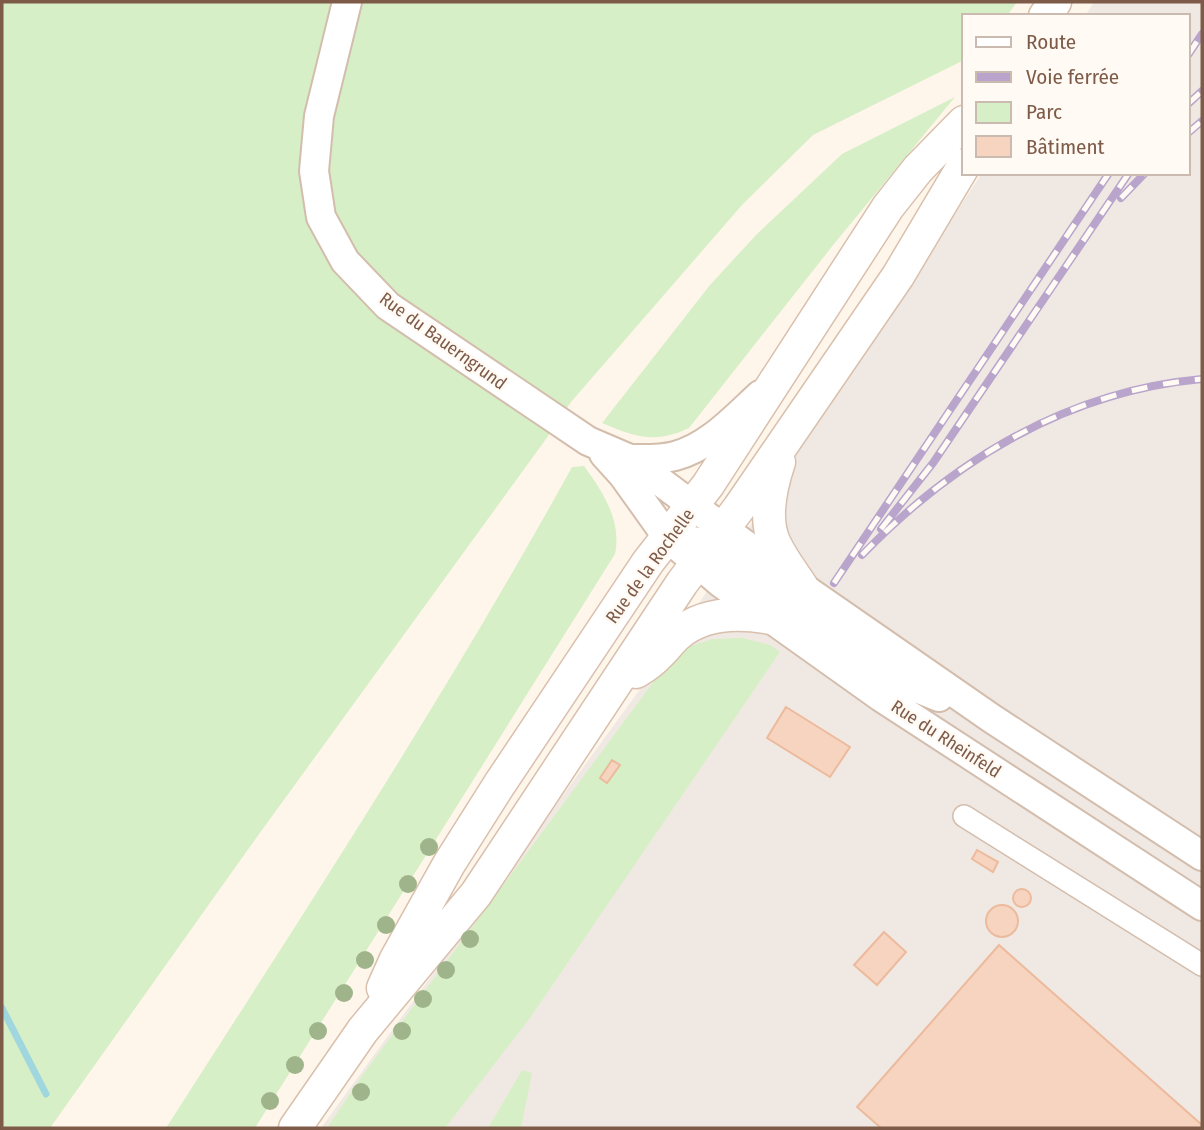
<svg xmlns="http://www.w3.org/2000/svg" width="1204" height="1130" viewBox="0 0 1204 1130" font-family="'Fira Sans Condensed',sans-serif">
	<style>
		.industrial { fill: #f0e9e3 }
		.green { fill: #d7efc6 }
		.lines { fill: none; stroke-linecap: round; stroke-linejoin: round }
		.stream { stroke: #a0d6de; stroke-width: 7 }
		.building { fill: #f7d4bf; stroke: #ecba9d; stroke-width: 2 }
		.minor-casing { stroke: #d3bdad; stroke-width: 24 }
		.tertiary-casing { stroke: #d3bdad; stroke-width: 32 }
		.secondary-casing { stroke: #d9c0ad; stroke-width: 35 }
		.minor { stroke: #fff; stroke-width: 21 }
		.tertiary { stroke: #fff; stroke-width: 28 }
		.secondary { stroke: #fff; stroke-width: 32 }
		.rail-casing { stroke: #b9a5cc; stroke-width: 8 }
		.rail { stroke: #fffaf3; stroke-width: 5; stroke-dasharray: 16; stroke-linecap: butt }
		.tree { fill: #9fb48a }
		.labels { text-anchor: middle; dominant-baseline: central; stroke-width: 5; stroke-linejoin: round; paint-order: stroke }
		.street-label { font-size: 18px; fill: #7e5b49; stroke: #fffaf3 }
	</style>
	<rect width="100%" height="100%" fill="#fef6ea"/>
	<path class="industrial" d="M1094,2H1202V1128H321L667,652L982,173H1188V16H1085Z"/>
	<path class="green" d="M2,2H1017L1007,16H964V60L813,135L742,205L571,402L546,439L249,848L50,1128H2Z
		M955,97L834,244L689,428C655,444 635,437 602,423L710,285L757,234L842,154Z
		M584,466C603,492 622,521 615,554L255,1128H166C305,911 447,694 572,467Z
		M743,638L770,645L780,652L530,1018L445,1128H327L364,1073L677,650L713,639Z
		M522,1070L532,1073L521,1128H488Z"/>
	<g class="lines">
		<path class="stream" d="M2,1008L46,1094"/>
	</g>
	<path class="building" d="M786,707L850,747L830,777L767,738Z
		M612,760L620,765L607,783L600,778Z
		M977,850L998,862L993,872L972,859Z
		M1013 898a9 9 0 1 1 18 0a9 9 0 1 1-18 0Z
		M986 921a16 16 0 1 1 32 0a16 16 0 1 1-32 0Z
		M884,932L906,952L877,985L854,965Z
		M999,945L1202,1125V1128H881L857,1107Z"/>
	<g class="lines">
		<defs>
			<path id="minor" d="M964,816L1202,965"/>
			<path id="tertiary" d="M347,2L319,116L314,171L321,217L345,261L388,306L588,441L630,459L802,587L991,718L1202,856
				M604,454L623,475L668,538L721,583L881,697L1202,906
				M630,459C645,459 660,460 675,456C709,447 735,418 760,395
				M688,540L710,545L792,610L895,679L939,697"/>
			<path id="secondary" d="M1045,16L1055,2
				M779,462C771,486 763,519 775,544C782,559 793,573 802,587
				M636,672C644,667 652,662 658,655C665,649 670,641 677,635C703,612 738,612 771,618
				M383,988L396,959L449,864L499,785L648,562L708,485L888,207L918,169L964,122
				M295,1128L363,1030L476,894L682,583L739,508L898,276L964,165"/>
		</defs>
		<use href="#minor" class="minor-casing"/>
		<use href="#tertiary" class="tertiary-casing"/>
		<use href="#secondary" class="secondary-casing"/>
		<use href="#minor" class="minor"/>
		<use href="#tertiary" class="tertiary"/>
		<use href="#secondary" class="secondary"/>
		<defs>
			<path id="rail" d="M1188,55L1202,34
				M1188,104L1202,91
				M1188,133L1202,121
				M1121,198L1145,173
				M881,529L933,463L1129,173
				M862,555C954,460 1068,391 1202,379
				M834,583L1109,173"/>
		</defs>
		<use href="#rail" class="rail-casing"/>
		<use href="#rail" class="rail"/>
	</g>
	<g class="tree">
		<circle cx="429" cy="847" r="9"/>
		<circle cx="408" cy="884" r="9"/>
		<circle cx="386" cy="925" r="9"/>
		<circle cx="470" cy="939" r="9"/>
		<circle cx="365" cy="960" r="9"/>
		<circle cx="446" cy="970" r="9"/>
		<circle cx="344" cy="993" r="9"/>
		<circle cx="423" cy="999" r="9"/>
		<circle cx="318" cy="1031" r="9"/>
		<circle cx="402" cy="1031" r="9"/>
		<circle cx="295" cy="1065" r="9"/>
		<circle cx="361" cy="1092" r="9"/>
		<circle cx="270" cy="1101" r="9"/>
	</g>
	<g class="labels">
		<g class="street-label">
			<text transform="translate(443 341) rotate(36)">Rue du Bauerngrund</text>
			<text transform="translate(650 566) rotate(-54)">Rue de la Rochelle</text>
			<text transform="translate(946 739) rotate(33)">Rue du Rheinfeld</text>
		</g>
	</g>
	<rect width="1204" height="1130" fill="none" stroke="#7e5b49" stroke-width="7"/>
	<rect x="962" y="14" width="228" height="161" fill="#fffaf3" stroke="#cbbaaf" stroke-width="2"/>
	<rect x="976" y="37" width="35" height="10" fill="#ffffff" stroke="#cbbaaf" stroke-width="2"/>
	<text x="1026" y="49" font-size="21" fill="#7e5b49">Route</text>
	<rect x="976" y="72" width="35" height="10" fill="#b9a5cc" stroke="#cbbaaf" stroke-width="2"/>
	<text x="1026" y="84" font-size="21" fill="#7e5b49">Voie ferrée</text>
	<rect x="976" y="102" width="35" height="21" fill="#d7efc6" stroke="#cbbaaf" stroke-width="2"/>
	<text x="1026" y="119" font-size="21" fill="#7e5b49">Parc</text>
	<rect x="976" y="136" width="35" height="21" fill="#f7d4bf" stroke="#cbbaaf" stroke-width="2"/>
	<text x="1026" y="154" font-size="21" fill="#7e5b49">Bâtiment</text>
</svg>
